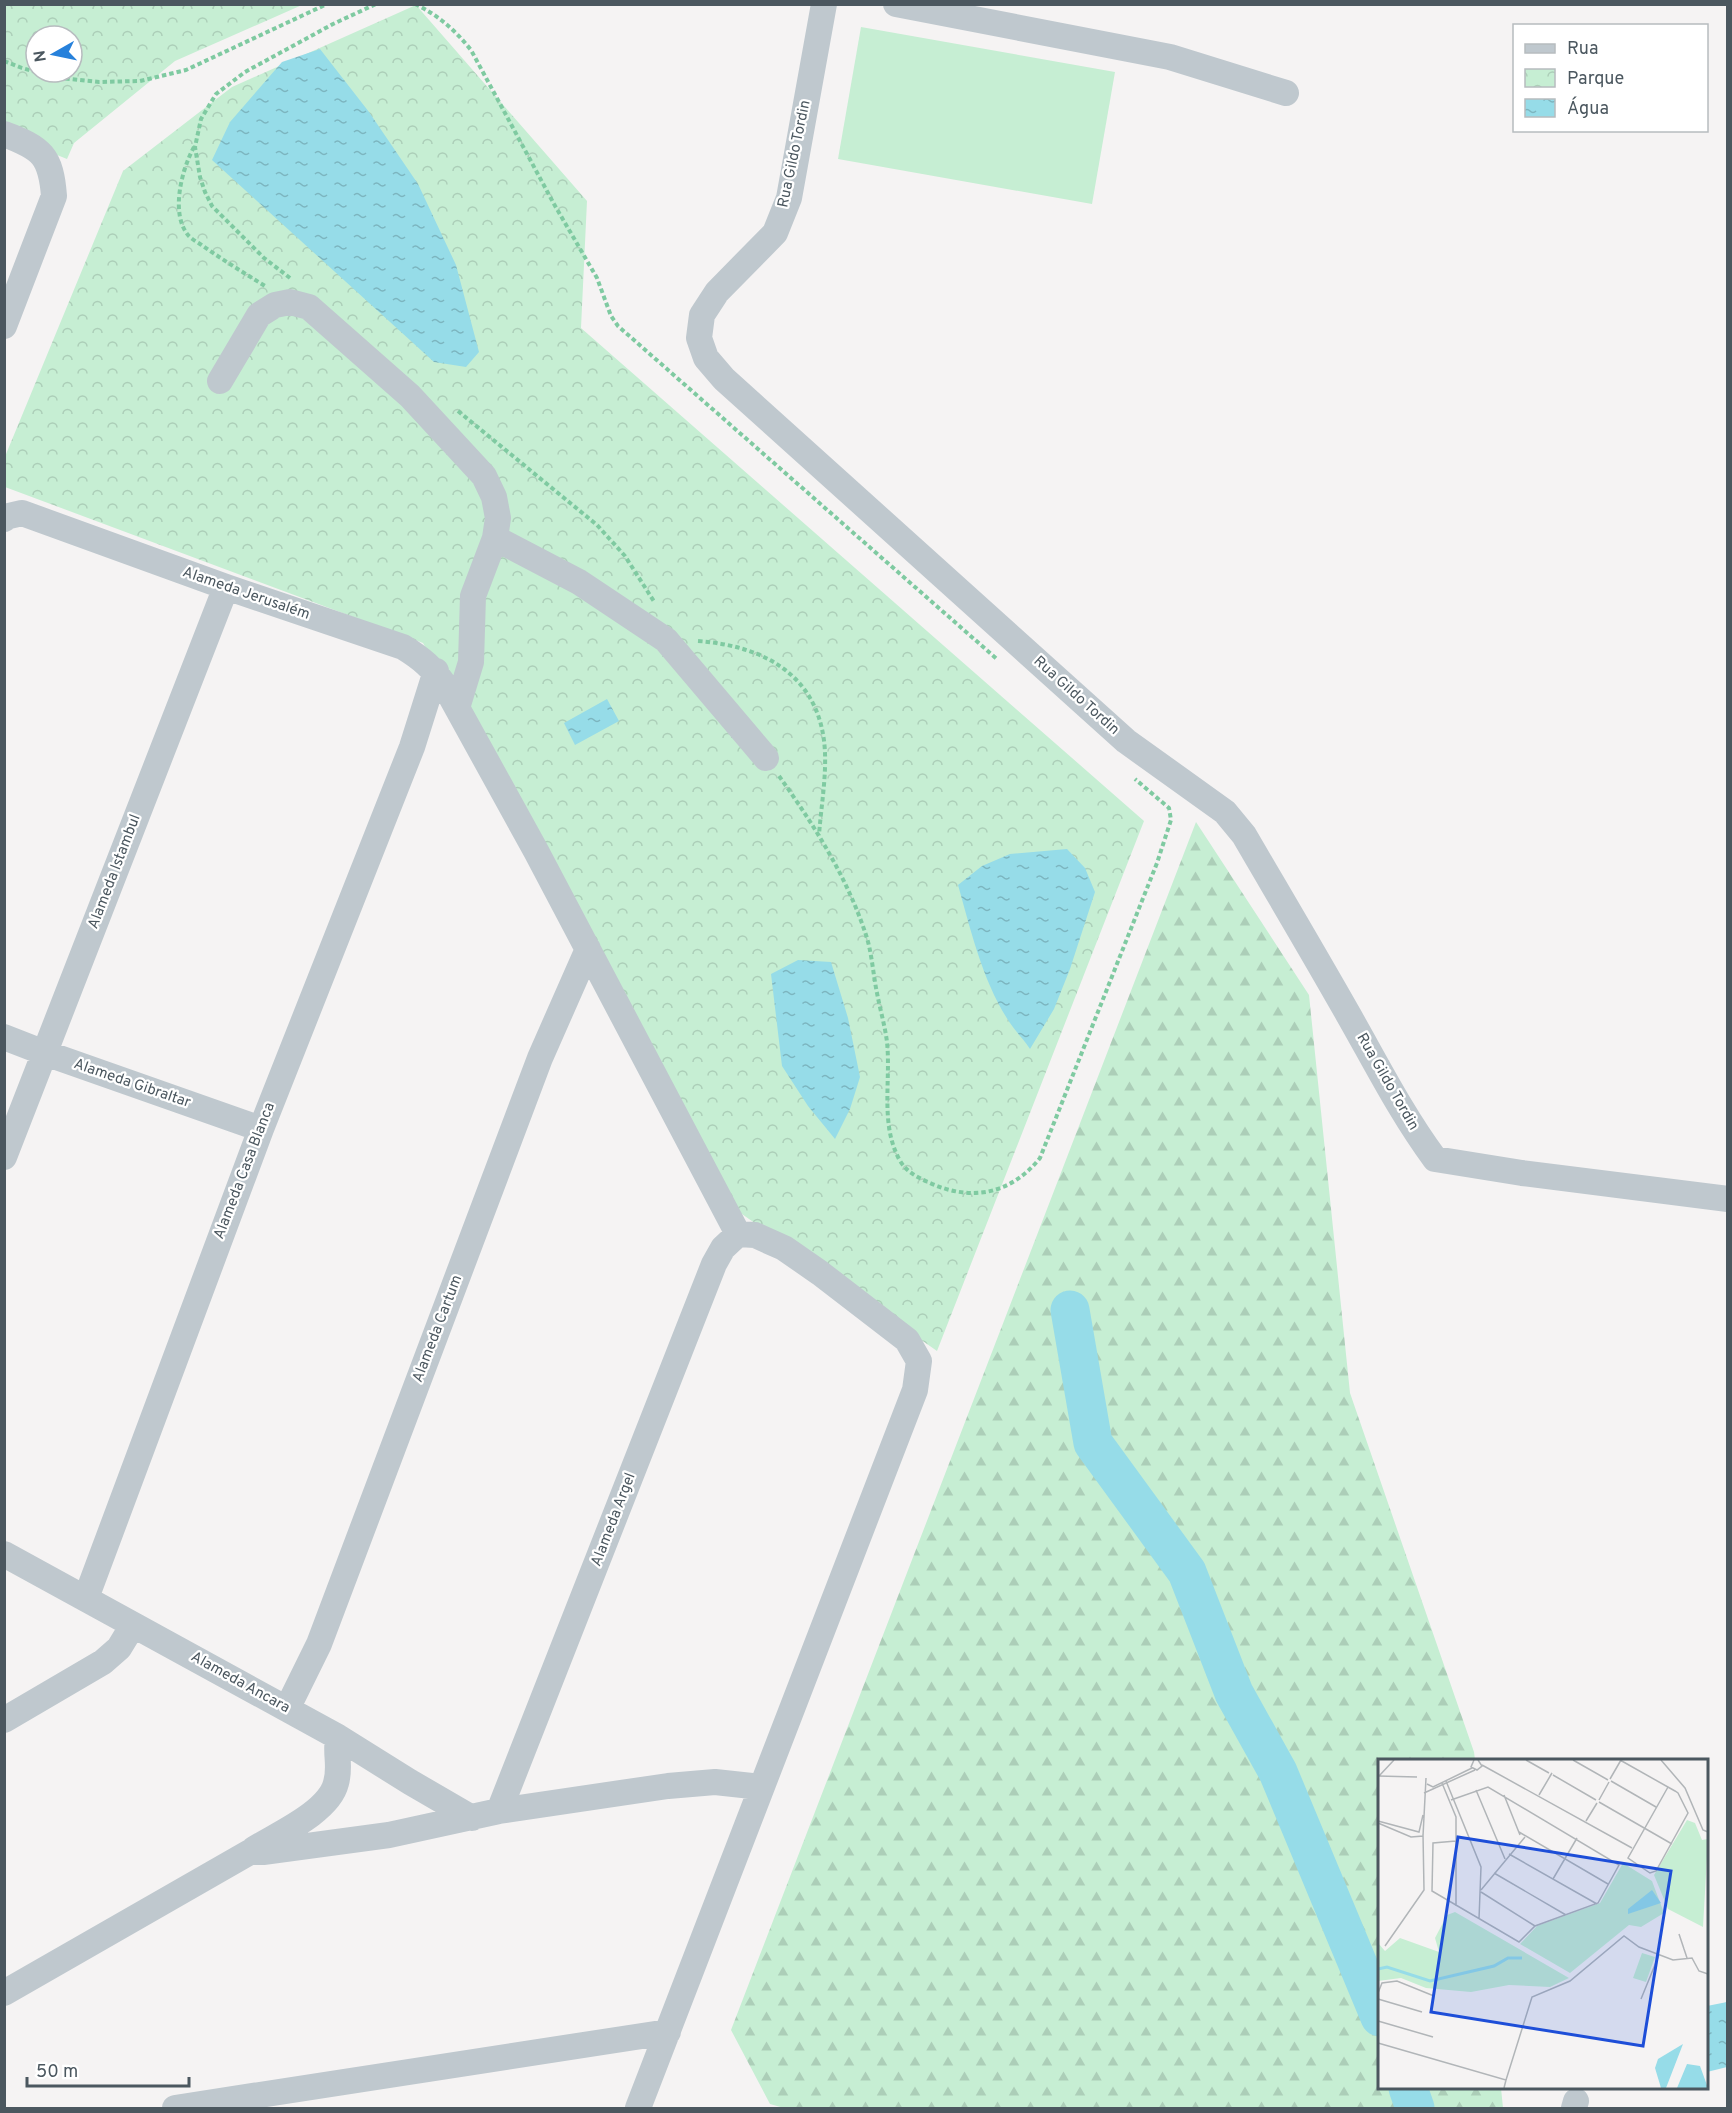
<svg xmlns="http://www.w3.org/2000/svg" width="1732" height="2113" viewBox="0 0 1732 2113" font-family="Overpass,sans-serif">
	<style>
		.grass { fill: #c6eed3 }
		.forest { fill: url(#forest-firs) }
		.park { fill: url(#park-crowns); fill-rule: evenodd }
		.water { fill: url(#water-ripples) }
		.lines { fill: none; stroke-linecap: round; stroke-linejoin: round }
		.river { stroke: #96dce8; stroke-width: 39 }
		.path { stroke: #7fcaa1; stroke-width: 4; stroke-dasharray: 4.5 3; stroke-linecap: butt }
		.minor { stroke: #bfc8ce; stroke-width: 26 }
		.labels { text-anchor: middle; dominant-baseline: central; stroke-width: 4.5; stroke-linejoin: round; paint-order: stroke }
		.street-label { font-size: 15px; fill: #4b575f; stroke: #fff }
		.inset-river { fill: none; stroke: #96dce8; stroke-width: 3 }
		.inset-road { fill: none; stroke: #b1b5b8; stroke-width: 1.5 }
		.view { fill: #1d4ed8; fill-opacity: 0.15; stroke: #1d4ed8; stroke-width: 3 }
		.inset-edge { fill: none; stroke: #4b575f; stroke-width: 3 }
	</style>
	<defs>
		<pattern id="forest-firs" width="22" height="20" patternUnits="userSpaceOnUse" patternTransform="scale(1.5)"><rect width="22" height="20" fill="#c6eed3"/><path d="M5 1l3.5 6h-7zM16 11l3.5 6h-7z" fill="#acceb8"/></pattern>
		<pattern id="park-crowns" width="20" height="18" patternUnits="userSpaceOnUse" patternTransform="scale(1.5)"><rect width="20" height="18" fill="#c6eed3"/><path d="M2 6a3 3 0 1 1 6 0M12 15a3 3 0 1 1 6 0" fill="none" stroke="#acceb8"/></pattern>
		<pattern id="water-ripples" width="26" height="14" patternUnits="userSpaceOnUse" patternTransform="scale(1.5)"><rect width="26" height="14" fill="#96dce8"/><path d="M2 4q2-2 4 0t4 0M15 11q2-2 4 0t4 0" fill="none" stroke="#7cb5bf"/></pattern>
	</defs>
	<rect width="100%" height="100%" fill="#f5f3f3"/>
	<path class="grass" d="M861,27L1115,72L1092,204L838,159Z"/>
	<path class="forest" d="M1196,822L1309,995L1350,1393L1474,1752L1475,1760H1380V2088H1501L1503,2108H784L770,2104L731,2030Z"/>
	<path class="park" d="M4,5H302L175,61L74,143L67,159L5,134ZM36,36H72V72H36Z
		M416,5L587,201L581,328L1144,821L937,1351L739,1212L423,643L5,487L4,459L123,171L232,87Z"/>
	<path class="water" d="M320,49L369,112L418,184L456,265L479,352L466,367L434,362L212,160L230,122L282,62Z
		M607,699L619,721L575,745L564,723Z
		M1067,849L1085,868L1095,892L1070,969L1054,1009L1030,1049C1024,1040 1016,1032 1010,1023C983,983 971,931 958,885L982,866L1010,854Z
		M798,960L831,962L848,1018L860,1077L850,1109L835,1139L808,1106L782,1066L771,974Z
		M1727,2002V2067L1707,2072V2006Z"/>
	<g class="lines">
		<path class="river" d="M1070,1310L1093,1443L1187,1572L1234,1693L1278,1772L1380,2017
			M1408,2088L1415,2108"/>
		<path class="path" d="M415,4C438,15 455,30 471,50L554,204L597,278L611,316L618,326L998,660
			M4,61L22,68L36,72
			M36,72L60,78L99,82L140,81L186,70L327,4
			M194,147C182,169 170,213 188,235C191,239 199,243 203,246C223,260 244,273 265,286
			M290,278L264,258L212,206L205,192L200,177L195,147L201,119L216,94L245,72L333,24L376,4
			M458,411L597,525L625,556L655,603
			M698,641C767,646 822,678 825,753C826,780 821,808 819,835
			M779,776C814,825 847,877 866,935C872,953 873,974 877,993C880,1009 885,1026 887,1042C891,1081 880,1123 899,1159C906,1172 917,1177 930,1183C972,1202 1011,1194 1040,1158L1157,863L1171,820L1169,808L1135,779"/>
		<path class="minor" d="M824,4L789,198L775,233L717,292L702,315L699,338L706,358L724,379L1126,741L1225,812L1244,835C1279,895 1314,954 1348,1014C1376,1063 1401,1113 1435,1159L1522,1173L1728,1199
			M896,4L1170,57L1286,93
			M4,134C42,148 51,156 54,196L4,326
			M220,381L259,315L275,305L290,302L309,307L410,396L484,476L494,497L498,518L495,538L473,596L471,662L457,708
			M4,519L9,516L22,513L226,587L403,647C421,658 433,668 445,686L536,851L738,1234
			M495,538L579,582L666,640L766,758
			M4,1037L45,1053L261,1129
			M4,1157L226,587
			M4,1554L338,1737L410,1782L472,1818
			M86,1598L261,1129L412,747L436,671
			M287,1709L319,1644L540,1058L588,949
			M4,1720L103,1662L119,1648L133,1625
			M499,1811L714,1264L723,1248L738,1234
			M254,1849C278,1834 329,1812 336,1783C341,1766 335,1755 338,1737
			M4,1993L250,1852H263L389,1835L499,1811L668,1786L715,1782L761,1787
			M175,2108L668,2032
			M638,2108L915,1390L919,1361L907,1340L820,1273L784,1248L755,1235L738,1234
			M1574,2108L1576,2101"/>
	</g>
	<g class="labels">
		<g class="street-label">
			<text transform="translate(795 154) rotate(-78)">Rua Gildo Tordin</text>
			<text transform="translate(246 594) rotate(19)">Alameda Jerusalém</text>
			<text transform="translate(1076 696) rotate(42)">Rua Gildo Tordin</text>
			<text transform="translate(115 872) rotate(-69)">Alameda Istambul</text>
			<text transform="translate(1387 1082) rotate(60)">Rua Gildo Tordin</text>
			<text transform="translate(132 1084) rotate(19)">Alameda Gibraltar</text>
			<text transform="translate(245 1171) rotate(-69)">Alameda Casa Blanca</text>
			<text transform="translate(438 1329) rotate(-69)">Alameda Cartum</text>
			<text transform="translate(614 1520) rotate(-69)">Alameda Argel</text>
			<text transform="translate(240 1683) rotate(29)">Alameda Ancara</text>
		</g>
	</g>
	<g transform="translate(1378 1759)">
		<rect width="330" height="330" fill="#f5f3f3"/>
		<path d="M264,194L277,198L268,223L255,219Z" fill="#c6eed3"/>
		<path d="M77,153L191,219L172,228L131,226L93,233L48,229L23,219L0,222V184L7,192L22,179L61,193L57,179L69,156Z" fill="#c6eed3"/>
		<path d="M309,61L317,64L324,81L330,80L325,168L290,150L276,116ZM245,104L274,122L286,154L263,168L251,166L192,214L142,185L159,167L222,144Z" fill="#c6eed3"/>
		<path d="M274,131L283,144L250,155V150ZM305,285L288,329H283L277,309L280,300ZM309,305L322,307L330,329H299Z" fill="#96dce8"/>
		<path class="inset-river" d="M0,210L9,208L52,222L116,207L130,199H144"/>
		<path class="inset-road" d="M96,1L93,8L99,11L104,7L100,1M148,1L171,14M195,1L230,21M242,1L297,32L300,34L310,54L278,112L272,114L250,99L290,28M283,1L307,29L325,71L330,73M104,6L254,89M175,16L218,41M0,17L39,18M1,17L16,1M232,20L243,1M68,22L103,108L101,160M233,22L278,48M64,24L78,58V147M49,25L55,28L94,9M98,31L127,100M46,34L97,11M126,36L142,76M161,36L174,14L172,17M73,41L110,28L241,106L220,144L157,167L141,183L54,132L55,84L78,82M221,41L231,23M221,43L294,85M0,62L41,73L45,56M208,62L219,44M0,64L33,78L45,77L48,19M141,73L230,125M131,95L219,145M116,114L188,156M175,120L199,79M103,131L147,78M103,133L157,167M7,187L46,131L45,75M306,190L301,175L309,199M0,234L4,224L19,222L56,237M0,240L44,253M263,240L281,196M0,262L55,278M0,284L128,321L126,329M128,321L154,238L192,222L246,177L261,188L295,201L314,199L321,212L330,215"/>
		<path class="view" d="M80,78L293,112L265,287L53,253Z"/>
		<rect width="330" height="330" class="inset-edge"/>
	</g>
	<rect width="1732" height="2113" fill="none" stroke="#4b575f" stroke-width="12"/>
	<rect x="1513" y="24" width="195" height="108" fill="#ffffff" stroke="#b7bcbf" stroke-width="1.5"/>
	<rect x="1525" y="44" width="30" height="9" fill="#bfc8ce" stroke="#b7bcbf" stroke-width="1.5"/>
	<text x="1567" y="54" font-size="18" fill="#4b575f">Rua</text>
	<rect x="1525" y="69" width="30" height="18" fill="url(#park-crowns)" stroke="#b7bcbf" stroke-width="1.5"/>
	<text x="1567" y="84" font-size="18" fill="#4b575f">Parque</text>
	<rect x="1525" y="99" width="30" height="18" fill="url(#water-ripples)" stroke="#b7bcbf" stroke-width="1.5"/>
	<text x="1567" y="114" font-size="18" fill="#4b575f">Água</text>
	<g transform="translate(54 54) rotate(261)"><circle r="28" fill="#ffffff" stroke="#b7bcbf" stroke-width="1.5"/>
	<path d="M0-4.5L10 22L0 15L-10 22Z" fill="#2781db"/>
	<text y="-9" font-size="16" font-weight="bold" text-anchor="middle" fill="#4b575f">N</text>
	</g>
	<path d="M27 2077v9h162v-9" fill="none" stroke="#4b575f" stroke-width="3"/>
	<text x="36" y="2077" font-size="18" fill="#4b575f" stroke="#ffffff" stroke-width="4.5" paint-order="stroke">50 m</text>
</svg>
